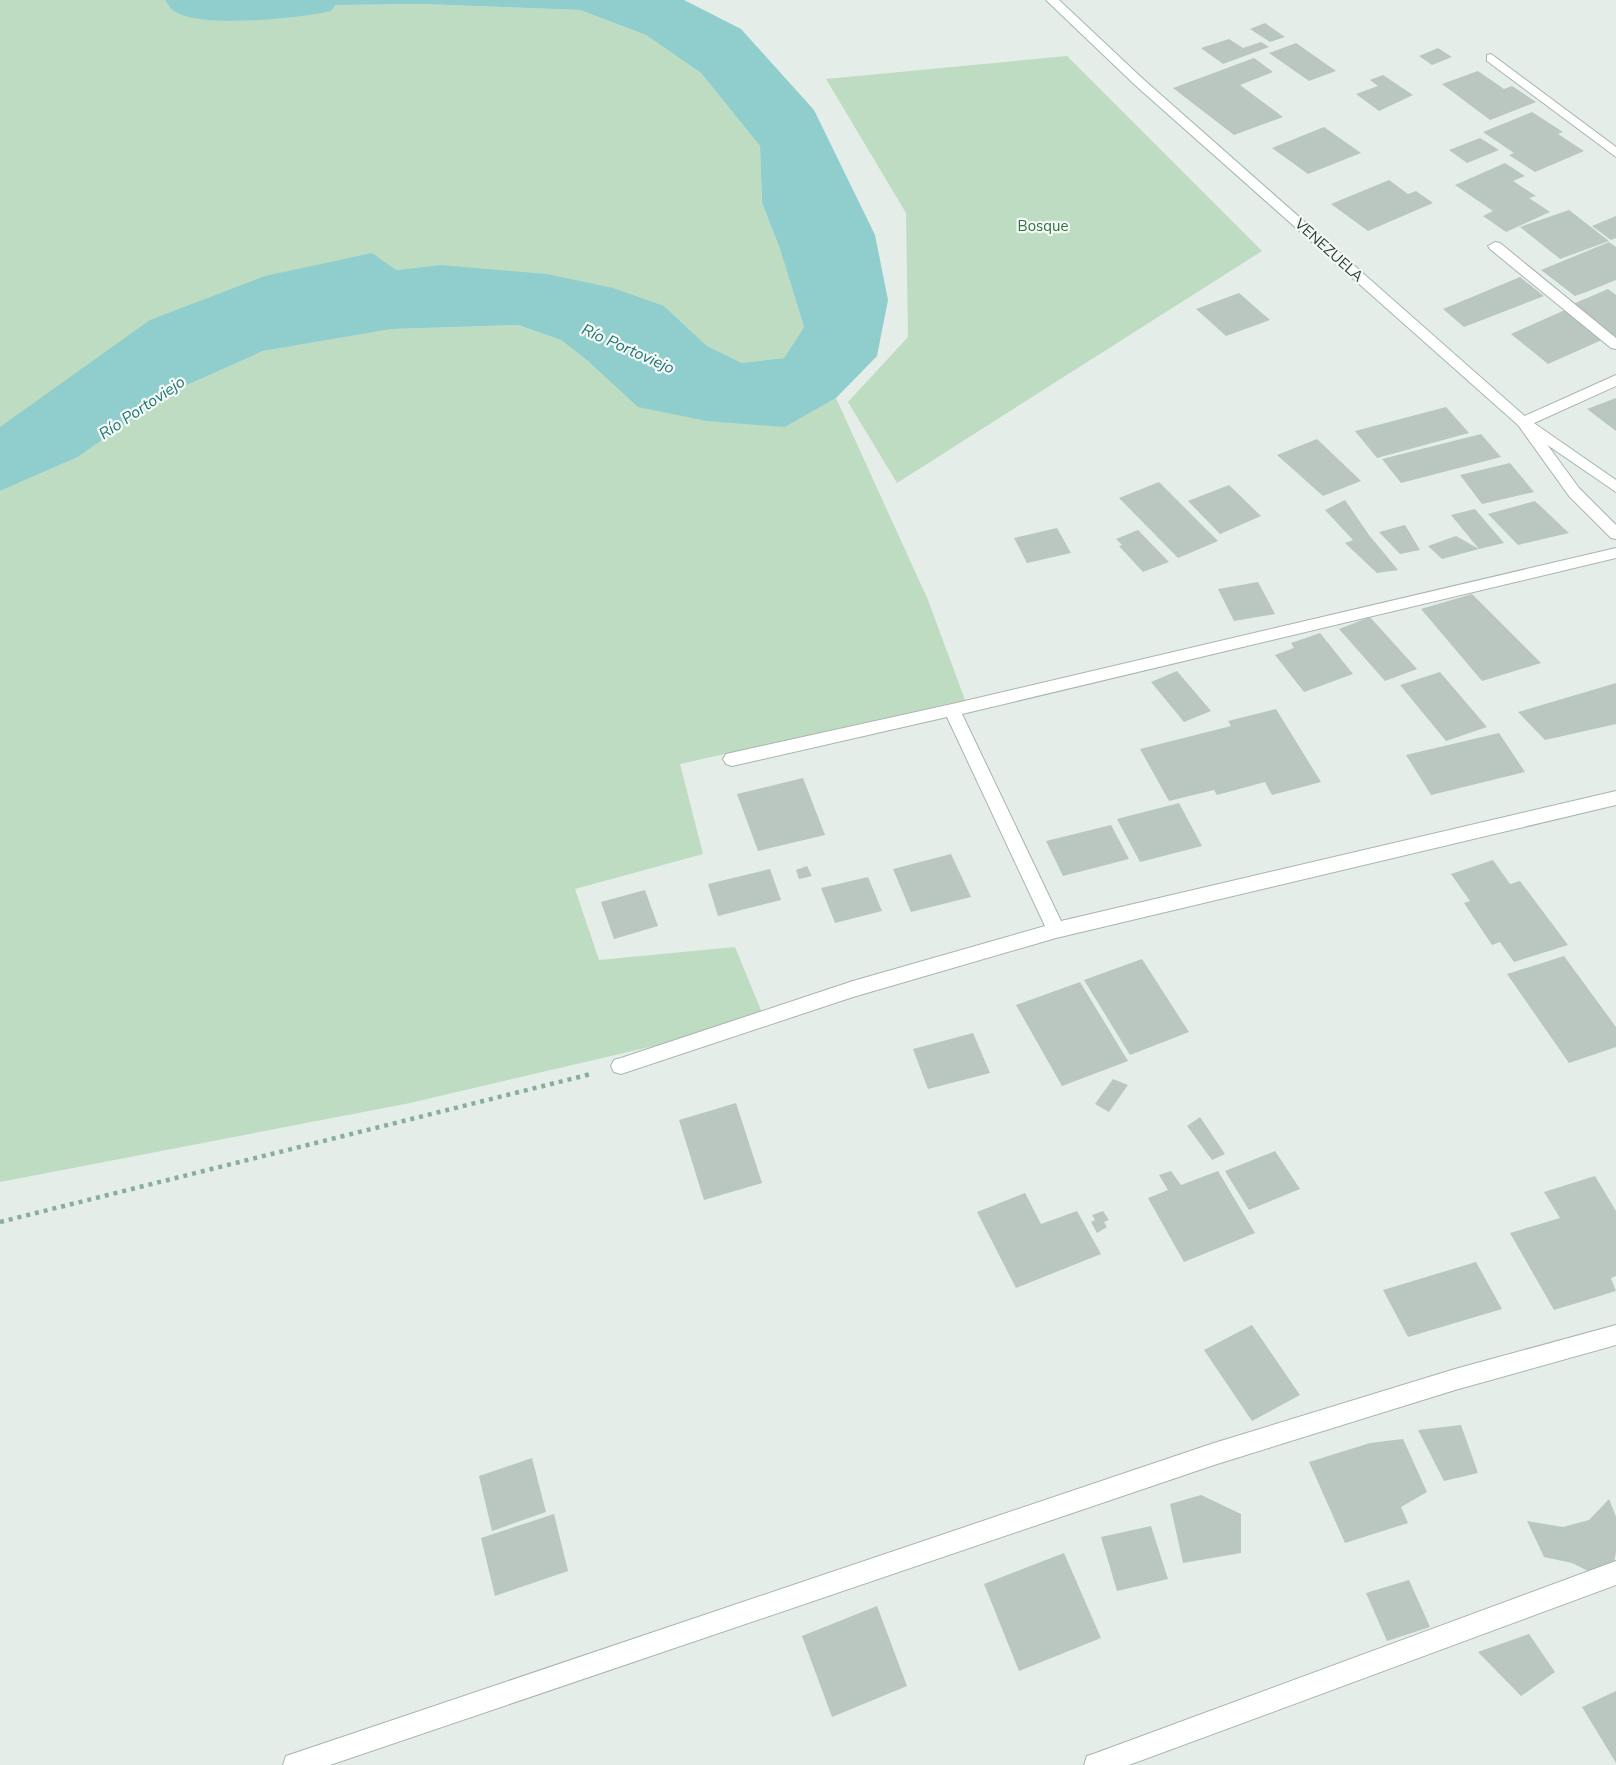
<svg xmlns="http://www.w3.org/2000/svg" width="1616" height="1765" viewBox="0 0 1616 1765" font-family="'Nunito Sans',sans-serif">
	<style>
		.green { fill: #bedcc1 }
		.water { fill: #8fcecd }
		.lines { fill: none; stroke-linecap: round; stroke-linejoin: round }
		.river { fill: #8fcecd; fill-rule: evenodd }
		.building { fill: #b9c7c0 }
		.street-casing { stroke: #a7b5ad; stroke-width: 2 }
		.secondary-casing { stroke: #a3b8ad; stroke-width: 2 }
		.path { stroke: #86ae9b; stroke-width: 4.5; stroke-dasharray: 4 5; stroke-linecap: butt }
		.street { fill: #fff; fill-rule: evenodd }
		.secondary { fill: #fff; fill-rule: evenodd }
		.labels { text-anchor: middle; dominant-baseline: central; stroke-width: 4.5; stroke-linejoin: round; paint-order: stroke }
		.far-park-label { font-size: 15px; fill: #30723f; stroke: #f4f9f6 }
		.far-street-label { font-size: 15px; fill: #243d32; stroke: #f4f9f6 }
		.far-water-label { font-size: 16px; font-style: italic; fill: #217676; stroke: #f4f9f6 }
	</style>
	<rect width="100%" height="100%" fill="#e4ede7"/>
	<path class="green" d="M0,0H182L255,6L421,4L580,10L646,35L701,73L760,146L762,203L780,249L804,327L784,358L742,363L707,346L664,306L440,265L396,270L0,427Z
		M1067,56L1262,251L897,483L848,402L908,337L906,213L826,79Z
		M517,325L561,340L588,361L785,427L836,398L928,600L965,700L680,764L703,854L575,889L599,960L735,947L765,1020L410,1103L0,1182V491L78,457L167,394L263,351L392,329Z"/>
	<path class="water" d="M182,0H684L741,29L814,110L875,235L888,300L877,356L836,398L785,427L707,421L638,407L588,361L561,340L518,325L392,329L263,351L167,394L78,457L0,491V427L150,320L265,276L372,253L396,270L440,265L547,274L613,288L664,306L707,346L742,363L784,358L804,327L780,249L762,203L760,146L701,73L646,35L580,10L421,4L255,6Z"/>
	<g class="lines">
		<path class="river" d="M165,0H339L331,11C301,18 199,29 174,11C170,9 168,3 165,0Z"/>
	</g>
	<path class="building" d="M1265,23L1285,37L1270,42L1250,29Z
		M1229,39L1243,48L1261,42L1269,47L1223,64L1201,48Z
		M1296,43L1336,71L1309,81L1269,53Z
		M1438,48L1452,57L1432,65L1419,56Z
		M1254,58L1273,72L1240,85L1283,117L1234,135L1173,88Z
		M1478,71L1504,89L1512,86L1536,102L1490,120L1442,84Z
		M1383,75L1413,95L1379,111L1356,94L1378,86L1370,80Z
		M1532,112L1563,132L1558,134L1584,151L1535,172L1509,155L1514,153L1483,132Z
		M1324,127L1361,153L1308,174L1272,148Z
		M1480,138L1499,150L1467,163L1449,150Z
		M1505,163L1525,176L1513,181L1536,196L1529,198L1550,212L1506,232L1483,216L1493,211L1455,185Z
		M1389,180L1408,194L1416,191L1433,203L1368,231L1331,204Z
		M1569,210L1609,241L1560,259L1520,227Z
		M1616,216V238L1611,240L1592,226Z
		M1609,242L1616,247V280L1589,291L1575,296L1541,270Z
		M1520,277L1544,296L1464,327L1443,309Z
		M1608,289L1616,295V337L1573,304Z
		M1239,293L1270,320L1226,336L1196,309Z
		M1565,310L1604,339L1548,364L1511,334Z
		M1616,398V431L1587,409Z
		M1446,407L1469,433L1377,458L1355,431Z
		M1481,434L1501,457L1401,483L1382,459Z
		M1317,439L1361,481L1323,496L1277,455Z
		M1510,463L1534,492L1482,504L1460,475Z
		M1159,482L1218,541L1178,558L1119,498Z
		M1229,485L1261,516L1220,534L1188,501Z
		M1345,500L1369,535L1398,570L1377,573L1345,543L1353,540L1325,510Z
		M1535,501L1569,533L1518,545L1488,514Z
		M1475,509L1504,543L1479,549L1451,515Z
		M1405,525L1420,550L1400,554L1379,532Z
		M1057,528L1071,553L1027,563L1014,538Z
		M1138,530L1169,562L1143,572L1119,546L1122,545L1116,539Z
		M1456,536L1479,549L1442,559L1428,546Z
		M1258,582L1275,614L1234,621L1218,589Z
		M1472,594L1541,663L1482,681L1421,609Z
		M1370,617L1417,669L1385,681L1339,629Z
		M1320,633L1353,674L1304,692L1275,655L1294,648L1291,643Z
		M1177,671L1211,711L1184,722L1151,682Z
		M1440,672L1487,727L1446,741L1400,685Z
		M1616,683V724L1545,740L1518,712Z
		M1276,709L1321,782L1272,795L1265,782L1217,795L1214,790L1169,801L1140,749L1231,726L1228,721Z
		M1499,733L1525,772L1431,795L1406,755Z
		M803,778L825,835L758,851L737,794Z
		M1179,803L1202,846L1140,862L1117,819Z
		M1111,825L1129,859L1063,876L1046,841Z
		M951,854L971,897L911,912L893,869Z
		M1493,860L1510,884L1520,881L1568,945L1514,962L1500,942L1492,945L1464,903L1470,901L1451,874Z
		M807,866L812,876L799,879L796,870Z
		M770,869L781,900L718,916L708,884Z
		M868,877L882,911L835,923L821,888Z
		M645,890L658,926L614,939L601,902Z
		M1564,956L1616,1027V1047L1569,1063L1507,974Z
		M1142,959L1189,1032L1130,1055L1084,980Z
		M1080,982L1128,1061L1062,1086L1016,1005Z
		M973,1033L990,1073L928,1089L913,1049Z
		M1113,1079L1128,1085L1109,1112L1095,1104Z
		M736,1103L762,1183L704,1200L679,1120Z
		M1200,1117L1225,1154L1212,1160L1187,1126Z
		M1275,1151L1300,1189L1249,1210L1225,1171Z
		M1171,1171L1181,1185L1218,1171L1255,1233L1184,1262L1148,1198L1168,1190L1159,1175Z
		M1595,1176L1616,1211V1276L1611,1278L1616,1291L1554,1310L1510,1233L1560,1218L1544,1192Z
		M1025,1193L1041,1224L1077,1211L1101,1254L1016,1288L977,1212Z
		M1103,1211L1109,1220L1104,1222L1107,1227L1097,1233L1091,1222L1095,1220L1092,1215Z
		M1476,1262L1502,1309L1408,1337L1383,1290Z
		M1252,1325L1300,1395L1252,1421L1204,1350Z
		M1461,1425L1478,1473L1444,1481L1418,1430Z
		M1403,1439L1427,1492L1401,1507L1408,1523L1345,1543L1309,1462L1370,1443Z
		M532,1458L546,1512L492,1531L479,1476Z
		M1201,1495L1241,1514V1553L1183,1563L1170,1504Z
		M1609,1499L1616,1517V1552L1610,1582L1572,1563L1544,1557L1527,1521L1563,1527L1589,1520Z
		M554,1514L568,1571L495,1596L481,1538Z
		M1151,1526L1168,1579L1117,1591L1101,1537Z
		M1064,1553L1101,1638L1019,1671L984,1584Z
		M1409,1580L1430,1627L1387,1641L1366,1593Z
		M877,1606L907,1686L832,1717L802,1636Z
		M1529,1634L1555,1672L1521,1696L1478,1652Z
		M1616,1691V1763L1582,1707Z"/>
	<g class="lines">
		<defs>
			<path id="street" d="M1491,54L1616,147V157L1487,61V55Z
				M1495,242L1500,243L1616,338V349L1611,348L1490,249L1488,246Z
				M1616,375V386L1532,424L1579,488L1616,525V539L1611,538L1569,496L1516,422L1518,419Z
				M1616,548V558L962,714L1061,921L1616,791V805L1056,938L853,997L621,1074L614,1072L611,1066L614,1060L621,1058L853,981L1045,926L947,717L732,766L726,764L723,759L726,754L952,704Z
				M1616,1325V1345L1455,1390L1214,1465L330,1765H283L286,1756L295,1753L1214,1443L1455,1369Z
				M1616,1561V1585L1129,1765H1084L1087,1756L1096,1753Z"/>
			<path id="secondary" d="M1046,0H1059L1143,79L1528,419L1616,480V492L1518,425L1135,85Z"/>
		</defs>
		<use href="#street" class="street-casing"/>
		<use href="#secondary" class="secondary-casing"/>
		<path class="path" d="M0,1222L591,1074"/>
		<use href="#street" class="street"/>
		<use href="#secondary" class="secondary"/>
	</g>
	<g class="labels">
		<g class="far-park-label">
			<text x="1043" y="226">Bosque</text>
		</g>
		<g class="far-street-label">
			<text transform="translate(1329 250) rotate(42)">VENEZUELA</text>
		</g>
		<g class="far-water-label">
			<text transform="translate(628 349) rotate(24)">Río Portoviejo</text>
			<text transform="translate(142 408) rotate(-34)">Río Portoviejo</text>
		</g>
	</g>
</svg>
